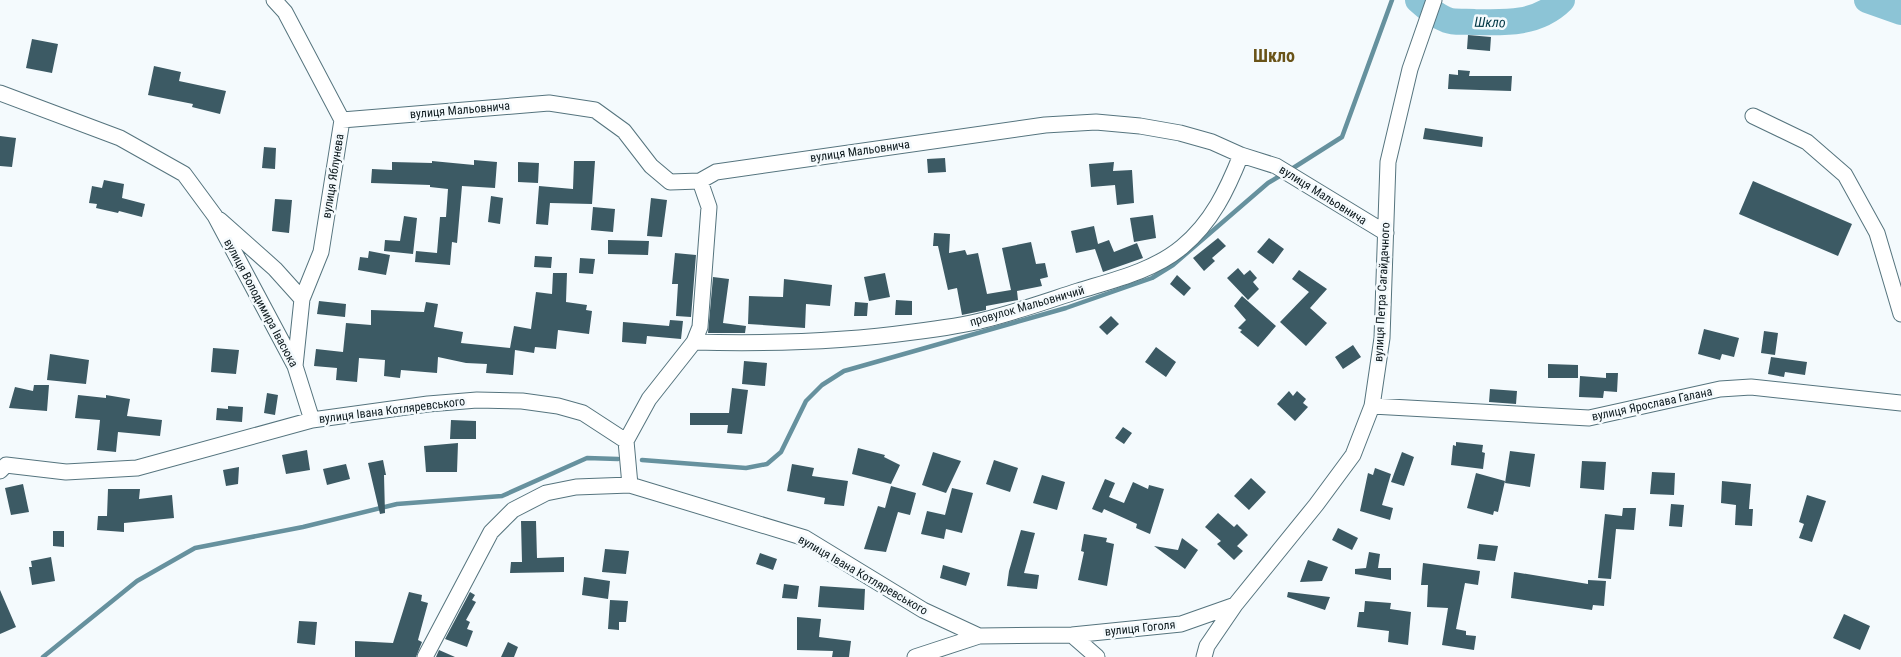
<svg xmlns="http://www.w3.org/2000/svg" width="1901" height="657" viewBox="0 0 1901 657" font-family="'Roboto Condensed',sans-serif">
	<style>
		.lines { fill: none; stroke-linecap: round; stroke-linejoin: round }
		.stream { stroke: #66919e; stroke-width: 4.5 }
		.river { stroke: #8cc4d6; stroke-width: 26 }
		.building { fill: #3c5a64 }
		.minor-casing { stroke: #55747e; stroke-width: 17 }
		.minor { stroke: #fff; stroke-width: 15 }
		.labels { text-anchor: middle; dominant-baseline: central; stroke-width: 5; stroke-linejoin: round; paint-order: stroke }
		.street-label { font-size: 12px; fill: #0d191d; stroke: #f4fafd }
		.water-label { font-size: 14px; font-style: italic; fill: #033946; stroke: #f4fafd }
		.district-label { font-size: 18px; font-weight: bold; fill: #695318; stroke: #f4fafd }
	</style>
	<rect width="100%" height="100%" fill="#f4fafd"/>
	<g class="lines">
		<path class="stream" d="M1290,170L1342,137L1392,0
			M642,460L746,468L767,464L781,452L806,401L822,385L844,371L1066,308L1152,278L1173,265L1268,183L1283,174
			M43,657L137,581L195,548L303,527L397,504L502,496L587,458L618,459"/>
		<path class="river" d="M1418,0C1427,8 1435,15 1447,20C1455,23 1465,21 1474,22C1506,23 1538,24 1562,0
			M1867,0L1901,12"/>
	</g>
	<path class="building" d="M1468,35L1491,37L1490,51L1467,49Z
		M32,39L58,44L52,73L26,68Z
		M154,66L181,72L179,81L226,91L220,114L192,107L193,104L148,95Z
		M1458,70L1470,71L1469,76H1512L1511,91L1448,89L1449,74L1458,75Z
		M1425,128L1483,137L1482,147L1423,139Z
		M0,136L16,138L12,167L0,166Z
		M264,147L276,148L275,169L262,168Z
		M945,158L946,172L928,173L927,159Z
		M474,160L497,162L495,188L462,186L457,243L452,242L450,265L415,262L416,251L437,253L440,217H446L448,189L430,187V185L371,183L372,169L392,170V162L432,163V161L474,165Z
		M574,161H595L592,204L550,203L548,225L536,224L539,186L573,189Z
		M518,162L539,163L538,183L518,182Z
		M1114,162L1113,171L1132,170L1134,203L1117,205L1115,185L1091,187L1089,164Z
		M104,180L124,184L122,198L145,204L142,217L119,211L118,213L96,208L97,204L89,203L92,186L102,188Z
		M1753,181L1852,224L1838,256L1739,214Z
		M491,196L503,198L500,224L488,222Z
		M651,198L667,200L662,237L647,236Z
		M275,199L292,200L289,233L272,231Z
		M593,207L615,209L613,232L591,230Z
		M1153,215L1156,238L1134,242L1130,218Z
		M404,216L417,218L413,254L384,251L385,240L400,241Z
		M1094,226L1098,244L1109,240L1114,252L1137,243L1143,258L1103,272L1095,249L1076,253L1071,231Z
		M934,233L950,234L949,253L965,250L967,255L978,253L987,294L1011,290L1002,248L1031,242L1036,264L1045,263L1048,277L1040,279L1042,286L1017,291L1018,300L986,306V310L962,315L957,288L948,290L938,246H933Z
		M1218,238L1226,246L1212,258L1215,261L1204,271L1193,258Z
		M1269,238L1284,249L1273,264L1257,252Z
		M608,240L649,241L648,255L608,254Z
		M369,251L390,255L386,275L358,270L360,257L368,258Z
		M675,253L696,255L691,317L676,316L678,284H672Z
		M535,256L552,257L551,268L534,267Z
		M580,258L595,259L593,274L579,273Z
		M1238,268L1244,275L1250,270L1257,278L1253,282L1259,289L1248,300L1227,278Z
		M1299,270L1327,289L1310,308L1327,323L1306,346L1280,322L1309,292L1292,279Z
		M553,273H567L566,302L587,305L586,310L592,311L589,334L558,330L556,349L535,347L534,353L515,350L513,375L486,373L487,364L466,363L438,357L437,373L401,370L400,378L384,376L385,360L359,358L357,382L336,380L337,368L314,366L316,349L343,352L346,323L371,325V310L424,312L426,302L438,304L434,327L463,332L461,343L510,348L514,326L531,329L536,292L552,294Z
		M885,273L890,297L869,301L864,277Z
		M1177,275L1191,288L1184,296L1170,284Z
		M713,277L729,279L723,323L746,326L745,333H708Z
		M784,279L832,285L830,306L806,304L805,328L748,324L749,296L783,297Z
		M1242,296L1276,326L1258,347L1240,332L1242,330L1238,328L1246,320L1234,306Z
		M896,300L912,301V315H895Z
		M319,301L346,304L345,317L317,314Z
		M855,302L868,303L867,316H854Z
		M1111,316L1119,324L1107,335L1099,327Z
		M670,320L683,321L681,339L647,336L646,344L622,342L623,322L669,326Z
		M1704,329L1739,338L1734,357L1722,354L1720,360L1698,354Z
		M1764,331L1778,333L1775,355L1761,353Z
		M1353,345L1361,357L1343,369L1335,357Z
		M1156,347L1176,362L1166,377L1145,362Z
		M213,348L239,350L236,374L211,372Z
		M50,354L89,360L86,384L47,380Z
		M1771,357L1807,362L1805,375L1785,372L1784,377L1768,374Z
		M744,361L767,363L765,386L742,384Z
		M1548,364L1578,365V378H1548Z
		M1606,373H1618L1617,392L1604,391L1603,398L1579,397L1580,376L1606,378Z
		M34,385H49L47,411L9,408L15,387L33,391Z
		M732,388L748,390L742,434L727,433L728,425H690V413H729Z
		M1490,389L1517,391L1516,404L1489,402Z
		M1289,391L1293,396L1297,391L1306,399L1303,403L1308,407L1295,421L1277,404Z
		M267,393L278,395L275,415L264,413Z
		M78,395L106,398V395L130,399L127,416L162,420L160,436L118,432L116,452L97,450L100,420L75,418Z
		M228,406L243,407L242,422L216,420L217,408L228,409Z
		M451,420L476,421V439H450Z
		M1123,427L1132,433L1124,444L1115,438Z
		M1456,442L1483,445L1482,452L1485,453L1483,469L1451,465L1453,445L1456,446Z
		M458,443L457,472H426L424,446Z
		M858,448L885,455L884,457L900,465L891,484L852,474Z
		M307,450L310,470L286,474L282,455Z
		M1510,451L1535,454L1530,487L1505,483Z
		M933,452L961,461L946,493L922,485Z
		M1402,452L1414,457L1404,486L1391,482Z
		M383,460L386,475H384L385,513L380,514L368,463Z
		M994,460L1018,468L1010,492L986,484Z
		M1582,461L1606,462L1604,490L1580,488Z
		M346,464L350,479L327,485L323,469Z
		M792,464L814,468L812,476L848,481L844,506L824,504L825,498L787,491Z
		M239,467L238,484L226,486L223,470Z
		M1375,468L1391,474L1382,505L1393,508L1390,520L1360,511L1368,473L1373,475Z
		M1652,472L1675,473L1674,495L1650,494Z
		M1476,473L1505,481L1498,512L1494,511L1493,515L1467,508Z
		M1042,475L1065,482L1057,510L1033,503Z
		M1251,478L1266,492L1249,510L1234,496Z
		M1105,479L1115,483L1109,497L1124,503L1133,482L1148,489L1149,485L1164,489L1150,534L1136,528L1137,524L1104,509L1102,513L1092,509Z
		M1722,481L1751,484L1749,509H1753L1752,526L1735,525L1736,505L1721,503Z
		M23,484L29,512L11,515L5,488Z
		M891,486L916,493L910,515L898,512L886,552L864,549L878,506L885,508Z
		M952,488L973,493L962,533L946,529L944,539L921,534L927,511L945,515Z
		M108,489H140L139,499L172,495L174,518L124,523V532L97,530L98,516H107Z
		M1807,495L1826,501L1812,542L1799,538L1804,524L1799,522Z
		M1671,504L1684,505L1682,527L1669,526Z
		M1623,508H1636L1634,530L1616,529L1611,579L1598,578L1605,514L1622,516Z
		M1218,513L1234,527L1237,524L1248,535L1237,546L1243,551L1234,560L1217,544L1221,541L1205,527Z
		M521,521H536L537,558L564,557V572L510,573L511,562H522Z
		M1338,528L1358,538L1352,550L1332,540Z
		M1021,530L1035,533L1024,573L1039,575L1037,589L1007,586L1009,571Z
		M53,531H64V547L53,546Z
		M1084,534L1107,538L1106,542L1114,544L1107,586L1078,580L1084,552L1081,551Z
		M1182,538L1198,550L1185,569L1154,546L1178,550Z
		M1479,544L1498,546L1495,561L1477,559Z
		M605,549L629,551L626,574L602,572Z
		M1369,552L1380,554L1378,568H1391V580L1355,574V569L1366,568Z
		M760,553L777,559L773,570L756,564Z
		M51,557L55,581L32,585L29,567H32L31,561Z
		M1308,560L1328,567L1322,581L1300,582Z
		M1423,563L1480,571L1478,585L1465,583L1456,629L1466,631V635L1476,636L1474,650L1442,645L1448,608L1427,607L1428,585H1421Z
		M943,565L970,573L966,586L940,578Z
		M1514,572L1588,584V580L1606,581L1604,606L1593,605L1592,610L1511,598Z
		M584,577L610,581L608,599L582,595Z
		M784,584L799,586L797,599L782,598Z
		M820,586L865,589L864,610L818,607Z
		M0,590L16,627L0,634Z
		M409,592L422,595L421,601L428,603L418,640L422,642L416,657H355V641L393,643Z
		M470,592L475,595L472,600L476,602L466,620L470,622L467,629L473,631L467,647L445,639Z
		M1288,592L1330,597L1325,610L1287,597Z
		M610,600L628,601L626,622H619V630L608,629Z
		M1365,601L1391,603L1390,609L1411,612L1408,645L1388,642L1389,631L1357,627L1359,612H1364Z
		M1844,614L1870,626L1860,650L1833,638Z
		M797,617L821,619L819,637L851,641L849,657H832L833,651L797,650Z
		M299,621L317,622L315,645L297,643Z
		M508,642L518,647L514,657H501Z
		M439,650L455,657H436Z"/>
	<g class="lines">
		<defs>
			<path id="minor" d="M274,0L285,12L342,120L321,252L302,299L295,366
				M0,93L120,138L184,174L215,216L295,366L312,420
				M1753,116L1807,142L1845,175L1877,233L1901,314
				M342,120L549,103L595,110L624,131L651,166L670,182L700,181L716,172L1045,125L1096,122L1140,126L1180,133L1212,142L1241,155L1276,166L1386,233
				M220,220L275,269L302,299
				M694,342C767,344 840,342 913,332C937,329 961,326 984,320C1016,312 1047,301 1078,291C1114,280 1153,271 1182,247C1212,222 1227,190 1241,155
				M1372,406L1589,418L1720,389L1751,387L1901,403
				M626,441L649,399L694,342L700,327L709,207L700,181
				M0,471L6,465L66,472L137,468L312,420L428,404L477,400L522,401L558,406L583,413L626,441L630,485L805,538L923,610L979,636
				M1072,635L1097,657
				M425,657L491,532L513,510L546,493L576,487L630,485
				M915,657L979,636L1072,635L1181,624L1235,605
				M1204,657L1207,646L1235,605L1316,505L1353,455L1372,406L1382,338L1388,162L1410,69L1434,0"/>
		</defs>
		<use href="#minor" class="minor-casing"/>
		<use href="#minor" class="minor"/>
	</g>
	<g class="labels">
		<g class="street-label">
			<text transform="translate(460 110) rotate(-5)">вулиця Мальовнича</text>
			<text transform="translate(860 151) rotate(-8)">вулиця Мальовнича</text>
			<text transform="translate(333 176) rotate(-81)">вулиця Яблунева</text>
			<text transform="translate(1323 195) rotate(32)">вулиця Мальовнича</text>
			<text transform="translate(1382 292) rotate(-87)">вулиця Петра Сагайдачного</text>
			<text transform="translate(261 303) rotate(62)">вулиця Володимира Івасюка</text>
			<text transform="translate(1027 306) rotate(-16)">провулок Мальовничий</text>
			<text transform="translate(1652 404) rotate(-12)">вулиця Ярослава Галана</text>
			<text transform="translate(392 410) rotate(-7)">вулиця Івана Котляревського</text>
			<text transform="translate(863 575) rotate(30)">вулиця Івана Котляревського</text>
			<text transform="translate(1140 628) rotate(-6)">вулиця Гоголя</text>
		</g>
		<g class="water-label">
			<text transform="translate(1490 22) rotate(1)">Шкло</text>
		</g>
		<g class="district-label">
			<text x="1274" y="55">Шкло</text>
		</g>
	</g>
</svg>
